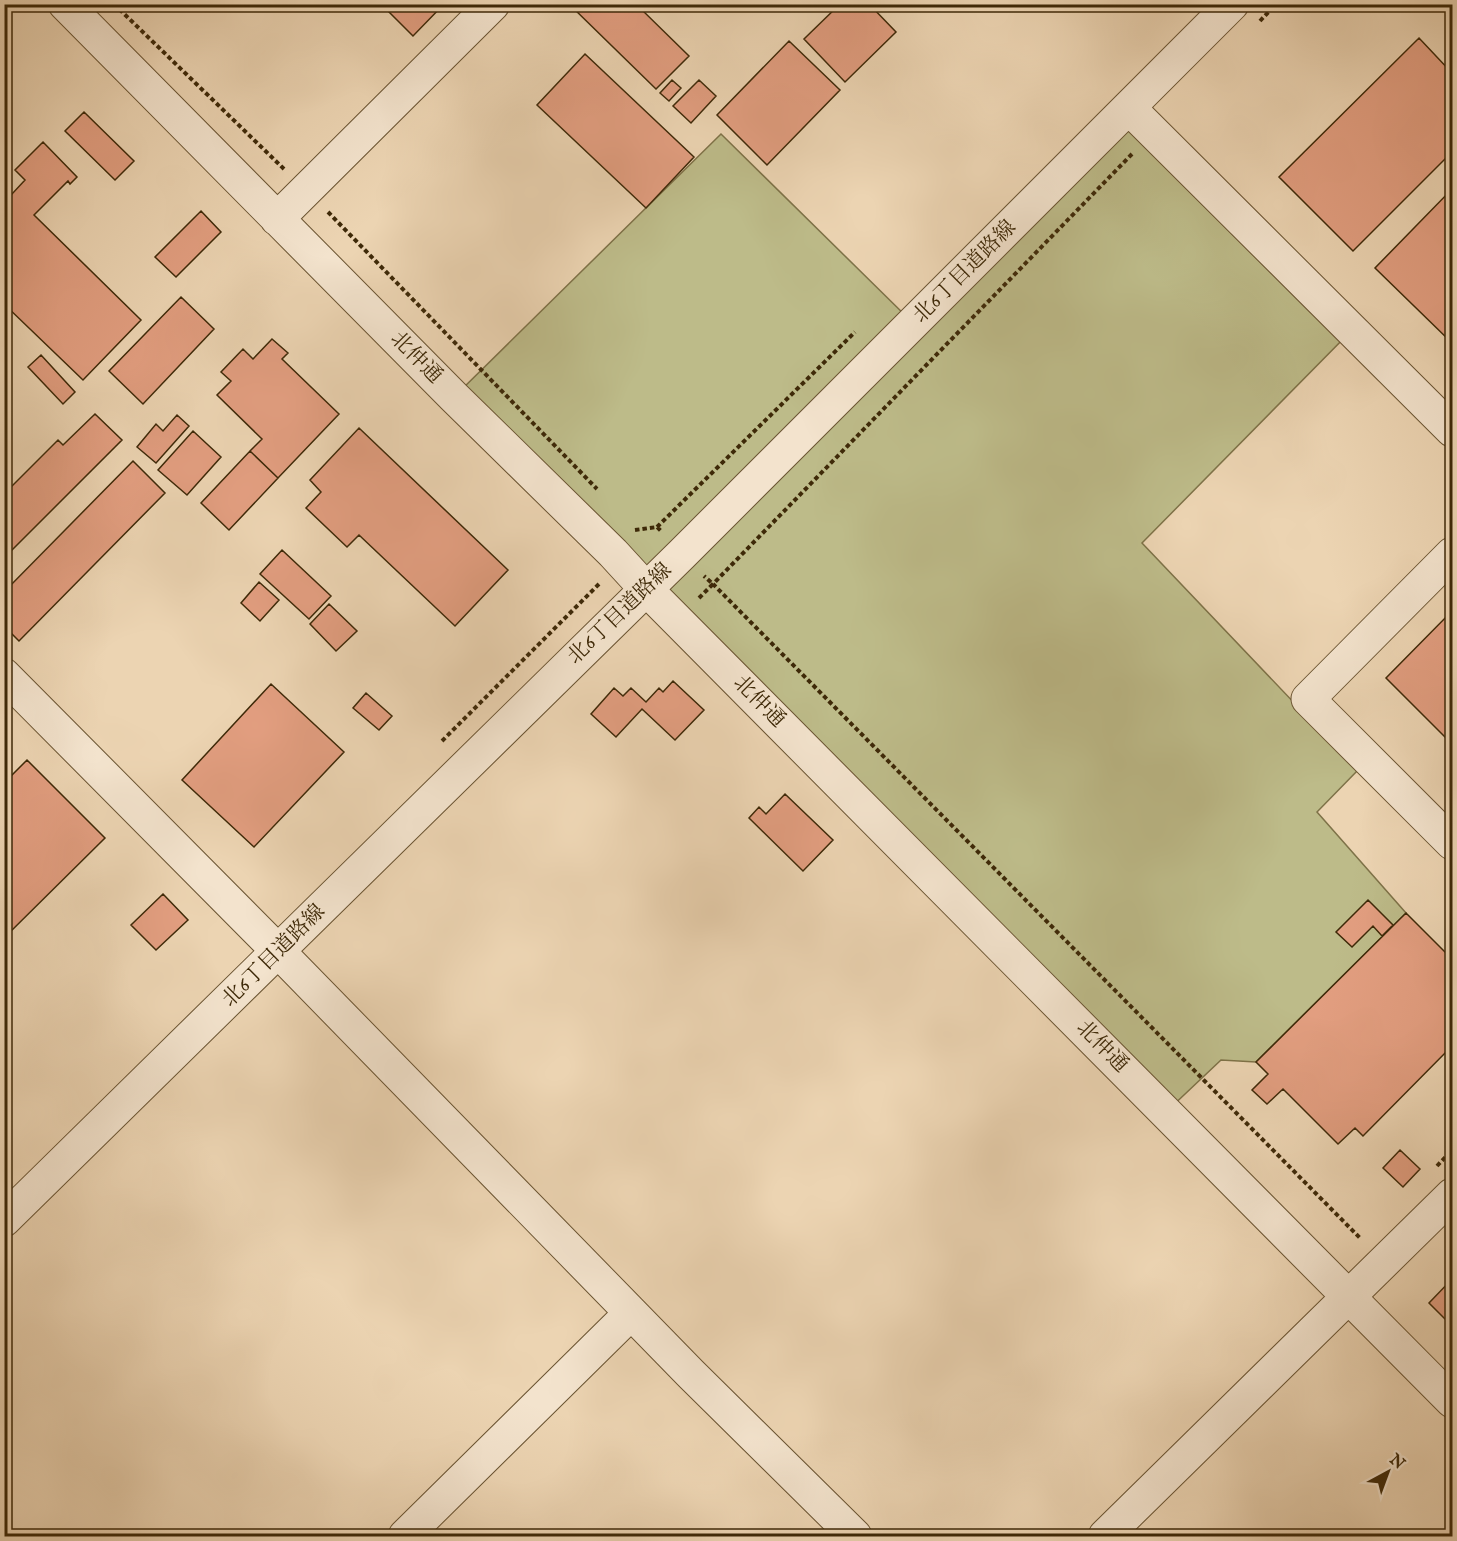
<svg xmlns="http://www.w3.org/2000/svg" width="1457" height="1541" viewBox="0 0 1457 1541" font-family="'IM FELL English','Noto Serif JP',serif">
	<style>
		.green { fill: #bdbb89; stroke: #7e7248; stroke-width: 1.5 }
		.building { fill: #e29e80; stroke: #3e2908; stroke-width: 1.5 }
		.lines { fill: none; stroke-linecap: round; stroke-linejoin: round }
		.minor-casing { stroke: #6a5432; stroke-width: 35 }
		.path { stroke: #3e2908; stroke-width: 4; stroke-dasharray: 4.5 3; stroke-linecap: butt }
		.minor { stroke: #f3e3cd; stroke-width: 33 }
		.labels { text-anchor: middle; dominant-baseline: central; stroke-width: 5; stroke-linejoin: round; paint-order: stroke }
		.street-label { font-size: 21px; fill: #3e2908; stroke: #f3e3cd }
	</style>
	<rect width="100%" height="100%" fill="#ecd4b2"/>
	<filter id="stains"><feTurbulence type="fractalNoise" baseFrequency=".00333" numOctaves="4"/><feColorMatrix values="0 0 0 0 .2 0 0 0 0 .09 0 0 0 0 .02 0 0 0 .5 -.17"/></filter>
	<radialGradient id="worn" r=".72"><stop offset=".6" stop-color="#630" stop-opacity="0"/><stop offset="1" stop-color="#630" stop-opacity=".3"/></radialGradient>
	<path class="green" d="M1129,108L1352,330L1142,543L1358,770L1317,812L1406,913L1256,1062L1221,1060L1166,1112L454,397L721,134L913,323Z"/>
	<path class="building" d="M381,4H444L413,36Z
		M569,4H646L642,10L689,56L656,89Z
		M840,4H869L896,32L845,82L804,39Z
		M1419,38L1452,73V152L1353,251L1279,177Z
		M789,41L840,90L767,165L717,115Z
		M585,54L694,157L646,208L537,105Z
		M672,80L681,88L669,101L660,93Z
		M699,80L716,96L691,123L673,106Z
		M84,112L134,161L115,180L65,131Z
		M43,142L77,177L70,184L68,181L34,215L141,320L83,380L4,304V196L9,191L12,194L25,180L15,170Z
		M1452,189V343L1375,268Z
		M201,211L221,232L176,277L155,257Z
		M181,297L214,329L143,404L109,371Z
		M272,339L288,353L282,359L339,414L278,478L250,451L262,439L217,395L231,381L221,372L243,349L253,359Z
		M41,355L75,392L63,404L28,367Z
		M95,414L122,440L4,558V494L58,440L63,445Z
		M177,415L189,426L156,463L137,447L156,424L163,431Z
		M359,428L508,570L455,626L359,535L347,547L306,508L321,492L310,480Z
		M193,431L221,457L187,495L158,470Z
		M250,451L278,478L229,530L201,503Z
		M133,461L165,493L19,641L4,626V592Z
		M282,550L331,596L309,619L260,574Z
		M259,582L279,600L260,621L241,603Z
		M329,604L357,631L336,651L310,624Z
		M1452,611V744L1386,678Z
		M673,681L704,710L675,740L642,709L616,737L591,714L614,688L623,696L631,688L646,702L659,688L663,692Z
		M271,684L344,752L254,847L182,780Z
		M366,693L392,716L379,730L353,708Z
		M27,760L105,838L4,938V783Z
		M785,794L833,840L803,871L749,818L759,807L766,814Z
		M163,894L188,920L156,950L131,925Z
		M1368,900L1393,925L1382,936L1373,926L1352,947L1336,932Z
		M1406,913L1452,959V1046L1363,1136L1355,1128L1338,1144L1283,1089L1267,1104L1252,1090L1268,1074L1256,1062Z
		M1400,1150L1420,1169L1403,1187L1383,1168Z
		M1452,1279V1326L1429,1303Z"/>
	<g class="lines">
		<defs>
			<path id="minor" d="M65,4L454,397L613,553L646,589L1452,1401
				M1129,108L1452,430
				M277,219L493,4
				M1452,554L1308,699L1452,843
				M4,675L279,952L691,1374L855,1536
				M4,1220L682,554L1232,4
				M405,1536L631,1313
				M1105,1536L1452,1195"/>
		</defs>
		<use href="#minor" class="minor-casing"/>
		<path class="path" d="M114,4L284,169
			M1260,21L1276,4
			M1132,154L713,584L1361,1239
			M328,212L597,489
			M657,527L855,332
			M635,530L657,527L661,531
			M699,598L713,584L704,576
			M442,741L600,583
			M1437,1166L1452,1150"/>
		<use href="#minor" class="minor"/>
	</g>
	<g class="labels">
		<g class="street-label">
			<text transform="translate(965 272) rotate(-45)">北6丁目道路線</text>
			<text transform="translate(416 358) rotate(45)">北仲通</text>
			<text transform="translate(620 614) rotate(-44)">北6丁目道路線</text>
			<text transform="translate(759 702) rotate(45)">北仲通</text>
			<text transform="translate(274 956) rotate(-45)">北6丁目道路線</text>
			<text transform="translate(1102 1047) rotate(45)">北仲通</text>
		</g>
	</g>
	<rect width="1457" height="1541" fill="none" stroke="#ecd4b2" stroke-width="24"/>
	<rect x="6" y="6" width="1445" height="1529" fill="none" stroke="#3e2908" stroke-width="3"/>
	<rect x="12" y="12" width="1433" height="1517" fill="none" stroke="#3e2908" stroke-width="1.5"/>
	<g transform="translate(1388 1472) rotate(41)" stroke="#f3e3cd" stroke-width="4.5" paint-order="stroke">
	<path d="M0-4.5L10 22L0 15L-10 22Z" fill="#3e2908"/>
	<text y="-9" font-size="16" font-weight="bold" text-anchor="middle" fill="#3e2908">N</text>
	</g>
	<rect width="100%" height="100%" filter="url(#stains)"/>
	<rect width="100%" height="100%" fill="url(#worn)"/>
</svg>
